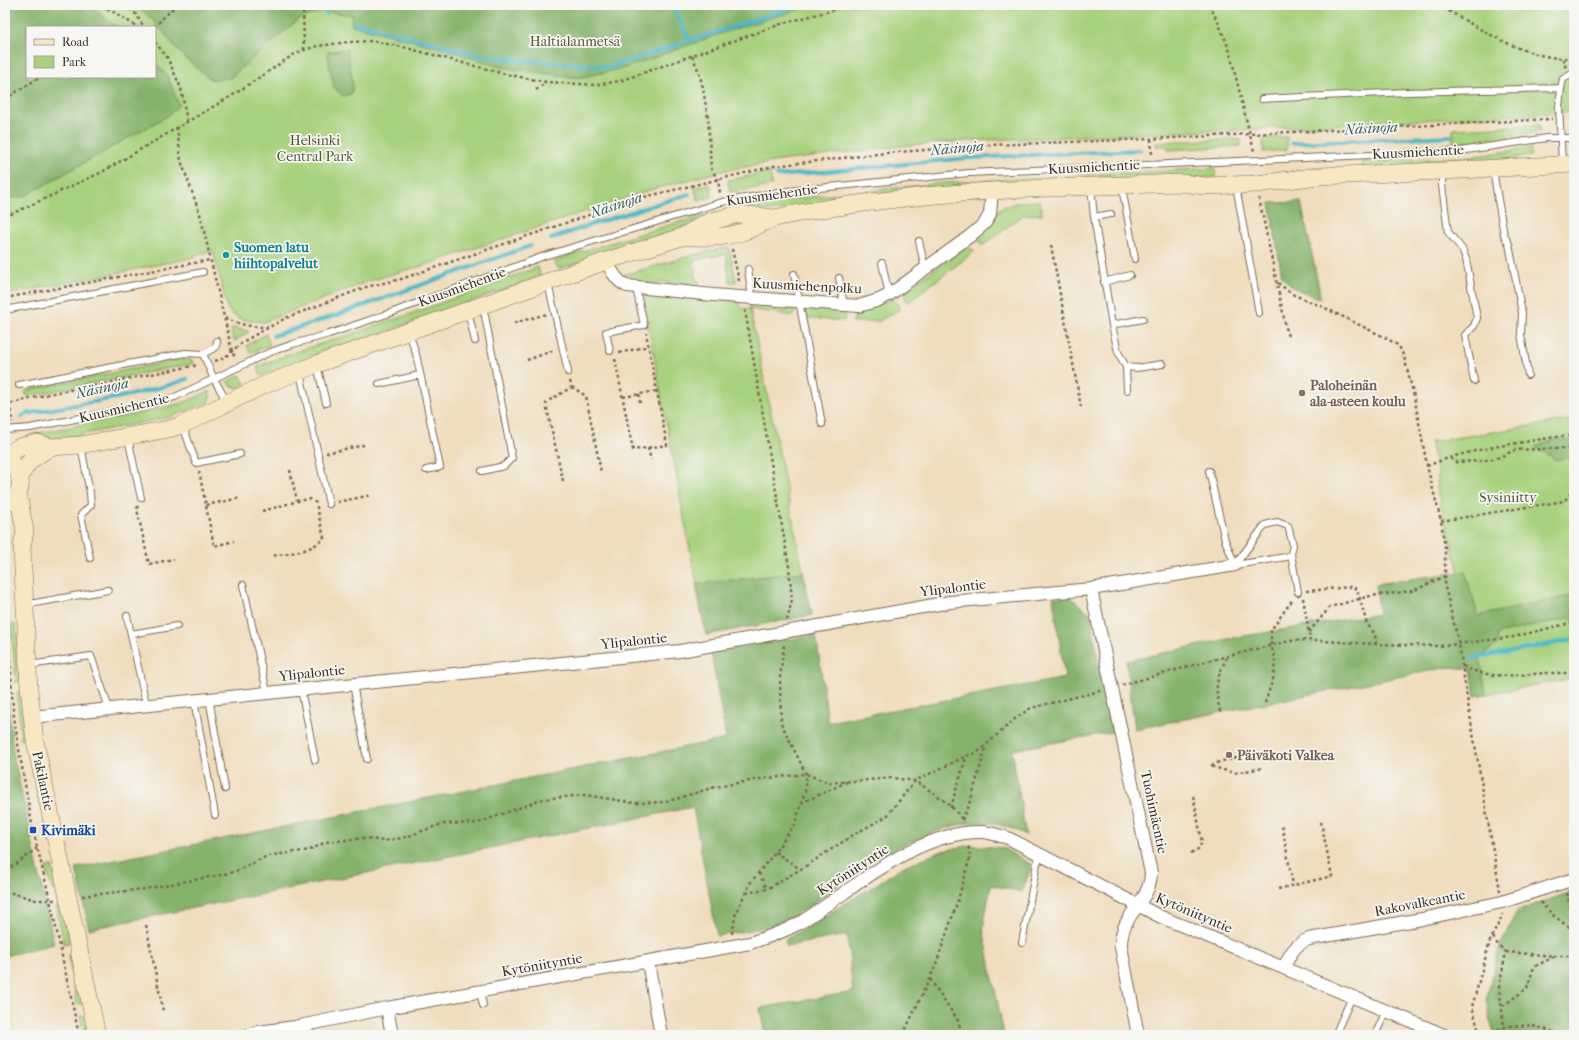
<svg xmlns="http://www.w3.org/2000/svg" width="1579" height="1040" viewBox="0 0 1579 1040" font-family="'IM FELL French Canon',serif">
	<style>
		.green { fill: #a8d17d; stroke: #727e4e; fill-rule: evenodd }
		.forest { fill: #86b36c; stroke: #606e45 }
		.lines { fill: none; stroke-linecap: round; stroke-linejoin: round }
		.stream { stroke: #4cb7c9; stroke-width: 4 }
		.service-casing { stroke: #7a6956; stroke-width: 8 }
		.minor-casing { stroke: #7a6956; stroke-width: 14 }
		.secondary-casing { stroke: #7a6956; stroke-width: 18 }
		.path { stroke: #7a6956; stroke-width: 2.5; stroke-dasharray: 3 3; stroke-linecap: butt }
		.service { stroke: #fff; stroke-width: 6 }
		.minor { stroke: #fff; stroke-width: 12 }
		.secondary { stroke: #f8e7c3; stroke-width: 17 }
		.culture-dot { fill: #0f9aa8; stroke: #f6f6f2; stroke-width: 1.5 }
		.education-dot { fill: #8d6e63; stroke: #f6f6f2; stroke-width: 1.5 }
		.transit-dot { fill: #1a4fb4; stroke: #f6f6f2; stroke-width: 1.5 }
		.labels { text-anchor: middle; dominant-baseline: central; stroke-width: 3.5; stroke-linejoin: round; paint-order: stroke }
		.park-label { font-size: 14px; fill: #565436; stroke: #f6f6f2 }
		.street-label { font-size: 14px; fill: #3b2a1e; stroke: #f6f6f2 }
		.culture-label { font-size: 14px; font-weight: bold; fill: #0d838f; stroke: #f6f6f2; text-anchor: start }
		.education-label { font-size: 14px; font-weight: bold; fill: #785e54; stroke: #f6f6f2; text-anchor: start }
		.transit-label { font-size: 14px; font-weight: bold; fill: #164399; stroke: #f6f6f2; text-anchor: start }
		.water-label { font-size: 15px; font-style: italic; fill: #415b5a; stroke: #f6f6f2 }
	</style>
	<rect width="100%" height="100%" fill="#f6f6f2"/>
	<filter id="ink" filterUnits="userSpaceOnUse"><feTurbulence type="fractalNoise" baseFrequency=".025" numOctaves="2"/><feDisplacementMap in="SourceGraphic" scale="8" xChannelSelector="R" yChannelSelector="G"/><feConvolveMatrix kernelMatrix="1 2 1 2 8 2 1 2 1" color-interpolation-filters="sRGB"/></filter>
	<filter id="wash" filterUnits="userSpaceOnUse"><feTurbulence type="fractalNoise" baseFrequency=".012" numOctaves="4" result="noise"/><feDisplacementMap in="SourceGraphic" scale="16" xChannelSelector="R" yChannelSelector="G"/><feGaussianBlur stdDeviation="0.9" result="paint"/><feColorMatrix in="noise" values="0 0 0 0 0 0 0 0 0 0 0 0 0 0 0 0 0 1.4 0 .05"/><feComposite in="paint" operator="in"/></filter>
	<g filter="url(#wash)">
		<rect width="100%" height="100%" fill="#f0ddbd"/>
		<path class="green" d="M5,5H1574V112L1235,130L966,141L910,145L779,161L722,171L650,190L428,264L369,281L264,322C249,321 236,321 227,308L213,250L187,259L5,295ZM27,27H155V77H27Z
			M1539,125L1540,132L1453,143V129Z
			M1287,137V150L1263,152V142L1265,138Z
			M1237,139L1241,140V146L1168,150V146H1156V142Z
			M1531,148V156L1476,163L1362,169V162L1469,157Z
			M1216,168L1215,177L771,211L731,208L764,202L942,183Z
			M770,172L772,186L730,192L728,180Z
			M709,184L711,186L712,197L698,200L694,187Z
			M1040,201L1042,214L1023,215L982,246L977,236L993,223L997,211L1001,208L1018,202Z
			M716,211V215L701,219L676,230L559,269L553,262L570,255Z
			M729,247L736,282H730L726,254L694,260L696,280L699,281V285L661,282L654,285L630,281L624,275L693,255Z
			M967,247L975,251L907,303L905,293L908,288L946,261Z
			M538,267L540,274L539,277L321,355L279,368L261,376L257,367C292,351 330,342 366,329C424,310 481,288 538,267Z
			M645,294L739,302L741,308L750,309V304L794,306V316L750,309L812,615L706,635L644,303Z
			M893,298L900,309L879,321L853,322L856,310Z
			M804,308L845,310L844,321L806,318Z
			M235,328L248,331L249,332L235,341L233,340L231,329Z
			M266,334L270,345L250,353L247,345Z
			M183,359L191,360L195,363L28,396L26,395L25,392L27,390Z
			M240,375L245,384L238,388L231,386L227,382Z
			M210,391V398L207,403L170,417L65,438L30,440L29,435L151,411L185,402Z
			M1574,419V678L1475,696L1459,572L1437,490L1438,473L1430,442Z
			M15,624L19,641L21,682H16L11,625Z
			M17,692H21L26,739L21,740Z
			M52,866L58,889L52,890L46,867Z
			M62,905L69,943L64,944L56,906Z
			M68,955H71L72,957L82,1004H77Z
			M83,1015L84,1016L88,1035H84L80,1016Z"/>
		<path class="forest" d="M5,5H88L117,27H27V77H155V63L167,75L179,105L169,115L25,196L5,200Z
			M136,5H814L731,30L625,68L578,78L500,67L441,48L351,25L352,15L324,11L300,18L230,78L211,80L182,55L153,20Z
			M347,49L353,85L351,94L343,96L334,88L327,52Z
			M1301,202L1319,288L1320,299L1294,288L1282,277L1270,203Z
			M1557,439L1574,441V457L1557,460L1535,447Z
			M1465,571L1478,616L1574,595V617L1497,634V645L1480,657L1486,694L1475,696L1471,669L1449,667L1135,729L1126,661L1232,638L1379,614L1376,584Z
			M803,572L812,615L706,635L696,584Z
			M1069,596L1090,613L1100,672L1113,732L1012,750L1026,835C1009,826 989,821 970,823C942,826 901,845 877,859C844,879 817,905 782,921C762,930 739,932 717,936L693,807L89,929L76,868L726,739L711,652L816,635L828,722L1065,678L1053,598Z
			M5,667L13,753L54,944L5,956Z
			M971,845L1003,848L1032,865L1022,892L991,885L983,928L1004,1035H765L760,1008L853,992L847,935L787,946L785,940L869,889L904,866L942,851Z
			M1574,891V1035H1494L1486,1000L1500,945L1517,911Z"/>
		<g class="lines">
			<path class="stream" d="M321,5L322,9L327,14
				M672,5L690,41
				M355,23L488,57L610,67L800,5
				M1292,143L1451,136
				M777,176L969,158L1140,150
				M551,239L590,225L689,194
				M273,336L337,315L530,246
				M22,417L26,414C79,403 135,398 187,379
				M1472,658L1522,650L1574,639"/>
		</g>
	</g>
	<g filter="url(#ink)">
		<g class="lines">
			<defs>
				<path id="service" d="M1561,88L1563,79L1574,73
					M1262,99L1407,92L1561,88L1559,107L1562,163
					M1493,170L1504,235L1509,244L1522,313L1521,334L1528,375
					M1442,173V185L1448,232L1462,249L1466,259L1477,318L1474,326L1465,335L1474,381
					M1236,186L1259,313
					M1091,187L1094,217L1112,325L1118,352L1126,367L1127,390
					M1122,187L1135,259
					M1094,217L1111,214
					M919,241L925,269
					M882,263L889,295
					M748,269L752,298
					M794,274L822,424
					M839,278L844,305
					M1104,282L1130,275
					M548,283L568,372
					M482,306L485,316L512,458L504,466L482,471
					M5,310L203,272
					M468,311L475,341
					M1112,325L1143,319
					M409,332L416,354L440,467L426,470
					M610,351L606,332L644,325L636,288
					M203,354L214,379L227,402
					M317,365L326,403
					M1126,367L1137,368L1162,364
					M300,373L329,504
					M379,384L420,375
					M19,385L185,353L203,354L216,347L217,341
					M183,426L196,463L240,454
					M5,430L30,428L155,403L175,397L268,353L293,344L329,334L393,312L544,256L722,202L779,192L969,173L1460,151L1547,138H1574
					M128,438L141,498
					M81,446L90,493L91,505L81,515L90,558
					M1209,471L1225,540L1235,565
					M1291,554L1286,557L1235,565L1265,525L1277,522L1288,526L1293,545L1291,554L1298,592
					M243,585L267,692
					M27,603H35L108,590
					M127,616L146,704
					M131,634L177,626
					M29,665L91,656L109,708
					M353,684L367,759
					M301,689L315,760
					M209,698L225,789
					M194,700L215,815
					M1022,943L1037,863L1041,856
					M480,992L483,1005
					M1335,1035L1352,997
					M1375,1035L1386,1011"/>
				<path id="minor" d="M606,261C612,271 616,281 627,286L713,295L859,306L879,300L889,295L970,236L985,223L990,214L992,191
					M1091,589L1151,873C1150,905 1120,912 1121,947L1138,1035
					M32,717L680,651L950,602L1091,589L1235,565
					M648,962L661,1035
					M1284,968C1289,955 1295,944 1309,939L1422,919L1502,902L1574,879
					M387,1008L392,1035
					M249,1035L258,1032L295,1027L387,1008L750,943C767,937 785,932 801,922C853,890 918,829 984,832C992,833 1000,836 1008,838L1159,916L1444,1035"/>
				<path id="secondary" d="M682,237C703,237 725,239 745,231C755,228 765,221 775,218C799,212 826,209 850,205C960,189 1071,187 1182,183L1205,186L1257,184L1319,176L1442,171L1574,164
					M5,457L19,447L37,443L51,447L80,445L169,429L182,425L262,386L317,364L606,261L682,237L702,225L712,221L739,214L774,218
					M5,459C24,469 27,495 5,504
					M20,478C26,460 37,456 51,447
					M18,494L25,531L22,547L29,689L35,741L97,1035"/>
			</defs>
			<use href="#service" class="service-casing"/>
			<use href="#minor" class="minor-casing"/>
			<use href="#secondary" class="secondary-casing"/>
			<path class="path" d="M102,5L138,27
				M125,5L135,13L144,27
				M303,5L304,50
				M1209,5L1219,24L1229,49L1254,151
				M1438,5C1479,27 1526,62 1574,58
				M154,27L176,5
				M155,42L167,57L181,88L187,122
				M692,56L697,67L702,83L708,118L711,168L718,180L720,193
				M1563,59L1566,68
				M536,90L546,82
				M5,99L40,77
				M177,127L181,161L200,214L232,351L235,358
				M1151,139L1152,154
				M1259,198L1288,337
				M5,207L9,215
				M5,217L102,172L233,95L293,55L304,50L318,46L348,42L372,41L403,47L505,74L546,82L596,85L620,81L784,23L837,9L864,5
				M1051,245L1081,407
				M732,249L739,281
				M1278,283L1292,294L1323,307L1386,338L1399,346L1404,357L1414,396L1427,466L1441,521L1445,548V587L1459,644L1467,698L1500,891
				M5,298L210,260
				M745,310L789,567L792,600L787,620
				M225,318C240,325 251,327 268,327
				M514,323L547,314
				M619,353L649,346
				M615,359L633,450L667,445L646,333
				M527,360L555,350
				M215,361L224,358L244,341L286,318L366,287L401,279L636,199L774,166L886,153L989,145L1151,139L1552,119
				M570,381L572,387L586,396L601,472
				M639,394L640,403
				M623,397L657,391
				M9,404L13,422
				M5,405L49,394L198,365
				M648,448L651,460
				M326,453L364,445
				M1450,458L1456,462L1481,461L1497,458L1515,450L1574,448
				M1427,466C1469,448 1516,444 1561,436H1574
				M290,470L297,501
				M199,471L214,546L234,541
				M563,481L546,404L548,401L572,387
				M337,502L372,495
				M206,505L240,498
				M138,506L137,509L149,564L174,559
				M262,511C279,507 294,501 310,499L316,503L324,538C311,552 290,553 272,556
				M1441,521L1564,501L1574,490
				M5,527L11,526
				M5,576L13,709L18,744L33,830L50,900L79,1035
				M1306,591L1350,587L1357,589L1367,624L1375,634L1376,644
				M1303,598L1310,640
				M1309,632L1330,607L1370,596L1413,591L1445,576
				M5,652L10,651
				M1463,666C1490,680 1516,675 1546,673C1555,673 1565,673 1574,673
				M1122,685L1212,660L1289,641L1305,640L1376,644L1440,646L1513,637L1574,622
				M1265,703L1274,676L1275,657L1271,646V630L1293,599
				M1220,712C1215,685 1215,682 1227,657
				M1237,758L1222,761L1210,766L1234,773L1263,768
				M801,803L847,782
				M951,808C955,790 962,774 966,757
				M962,820L971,799L986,747
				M1282,826L1293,885
				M775,852L800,869
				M1191,853L1198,849L1202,842L1193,795
				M5,869L14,866L37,848
				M759,873L767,889
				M1278,889L1332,876L1321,822
				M5,891L36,900H55
				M746,893L767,889L806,866L853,835L887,816L915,781C929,790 956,806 963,822
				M1567,893L1574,923
				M82,896L144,889L220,875L234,872L267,856L310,850L326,842L365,838L383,841L403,838L442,824L478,823L543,799L585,795L635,803L666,802L711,788L760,779L806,774L829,783L893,778L915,781L966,756L977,753L1017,717L1031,708L1100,691
				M1540,902L1554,916L1574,931
				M146,925L163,1011
				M732,934L736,912L751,882L772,856L795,824L805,791L806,774L781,723L780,678L784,645
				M1493,937L1498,945L1506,952L1499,987L1504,1026
				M1506,952L1555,956H1574
				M930,979L959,1022L961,1035
				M1503,1006L1527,988L1534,967L1555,956
				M903,1035L935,967L957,903L970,858L968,844
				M1480,1035L1472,1007L1490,941L1503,914
				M1487,1035C1510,1020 1536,1024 1560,1035"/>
			<use href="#service" class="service"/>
			<use href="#minor" class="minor"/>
			<use href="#secondary" class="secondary"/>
		</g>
	</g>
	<circle class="culture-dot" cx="226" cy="255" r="4"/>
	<g class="education-dot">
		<circle cx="1302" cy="393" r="4"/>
		<circle cx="1229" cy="755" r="4"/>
	</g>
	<rect class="transit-dot" x="29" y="826" width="8" height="8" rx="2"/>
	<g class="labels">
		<g class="park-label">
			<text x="575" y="41">Haltialanmetsä</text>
			<text x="315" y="140">Helsinki<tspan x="315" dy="16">Central Park</tspan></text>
			<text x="1508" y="497">Sysiniitty</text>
		</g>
		<g class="street-label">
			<text transform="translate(1418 152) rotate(-3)">Kuusmiehentie</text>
			<text transform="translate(1094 167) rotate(-3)">Kuusmiehentie</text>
			<text transform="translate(772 195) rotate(-8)">Kuusmiehentie</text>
			<text transform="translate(807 286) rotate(3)">Kuusmiehenpolku</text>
			<text transform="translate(462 287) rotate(-20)">Kuusmiehentie</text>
			<text transform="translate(124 408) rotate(-13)">Kuusmiehentie</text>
			<text transform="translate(953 588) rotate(-7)">Ylipalontie</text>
			<text transform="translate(634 641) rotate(-6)">Ylipalontie</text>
			<text transform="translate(312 673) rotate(-6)">Ylipalontie</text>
			<text transform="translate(43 781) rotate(78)">Pakilantie</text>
			<text transform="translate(1154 812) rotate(78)">Tuohimäentie</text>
			<text transform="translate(853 870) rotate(-33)">Kytöniityntie</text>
			<text transform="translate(1420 903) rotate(-11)">Rakovalkeantie</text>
			<text transform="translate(1194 913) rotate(23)">Kytöniityntie</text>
			<text transform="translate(542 965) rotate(-10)">Kytöniityntie</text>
		</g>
		<g class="culture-label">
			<text x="234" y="247">Suomen latu<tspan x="234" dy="16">hiihtopalvelut</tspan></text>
		</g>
		<g class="education-label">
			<text x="1310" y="385">Paloheinän<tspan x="1310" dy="16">ala-asteen koulu</tspan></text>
			<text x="1237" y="755">Päiväkoti Valkea</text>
		</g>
		<g class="transit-label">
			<text x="41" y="830">Kivimäki</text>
		</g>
		<g class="water-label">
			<text transform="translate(1371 128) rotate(-3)">Näsinoja</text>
			<text transform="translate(957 148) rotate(-5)">Näsinoja</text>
			<text transform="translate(616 205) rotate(-18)">Näsinoja</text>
			<text transform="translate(102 388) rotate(-12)">Näsinoja</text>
		</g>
	</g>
	<rect width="1579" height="1040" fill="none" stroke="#f6f6f2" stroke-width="20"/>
	<rect x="26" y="26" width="130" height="52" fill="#f6f6f2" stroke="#aba49d"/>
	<rect x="34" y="39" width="20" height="6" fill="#f8e7c3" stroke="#aba49d"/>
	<text x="62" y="46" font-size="12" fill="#3b2a1e">Road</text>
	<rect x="34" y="56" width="20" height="12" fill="#a8d17d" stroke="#aba49d"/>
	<text x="62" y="66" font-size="12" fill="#3b2a1e">Park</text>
</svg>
